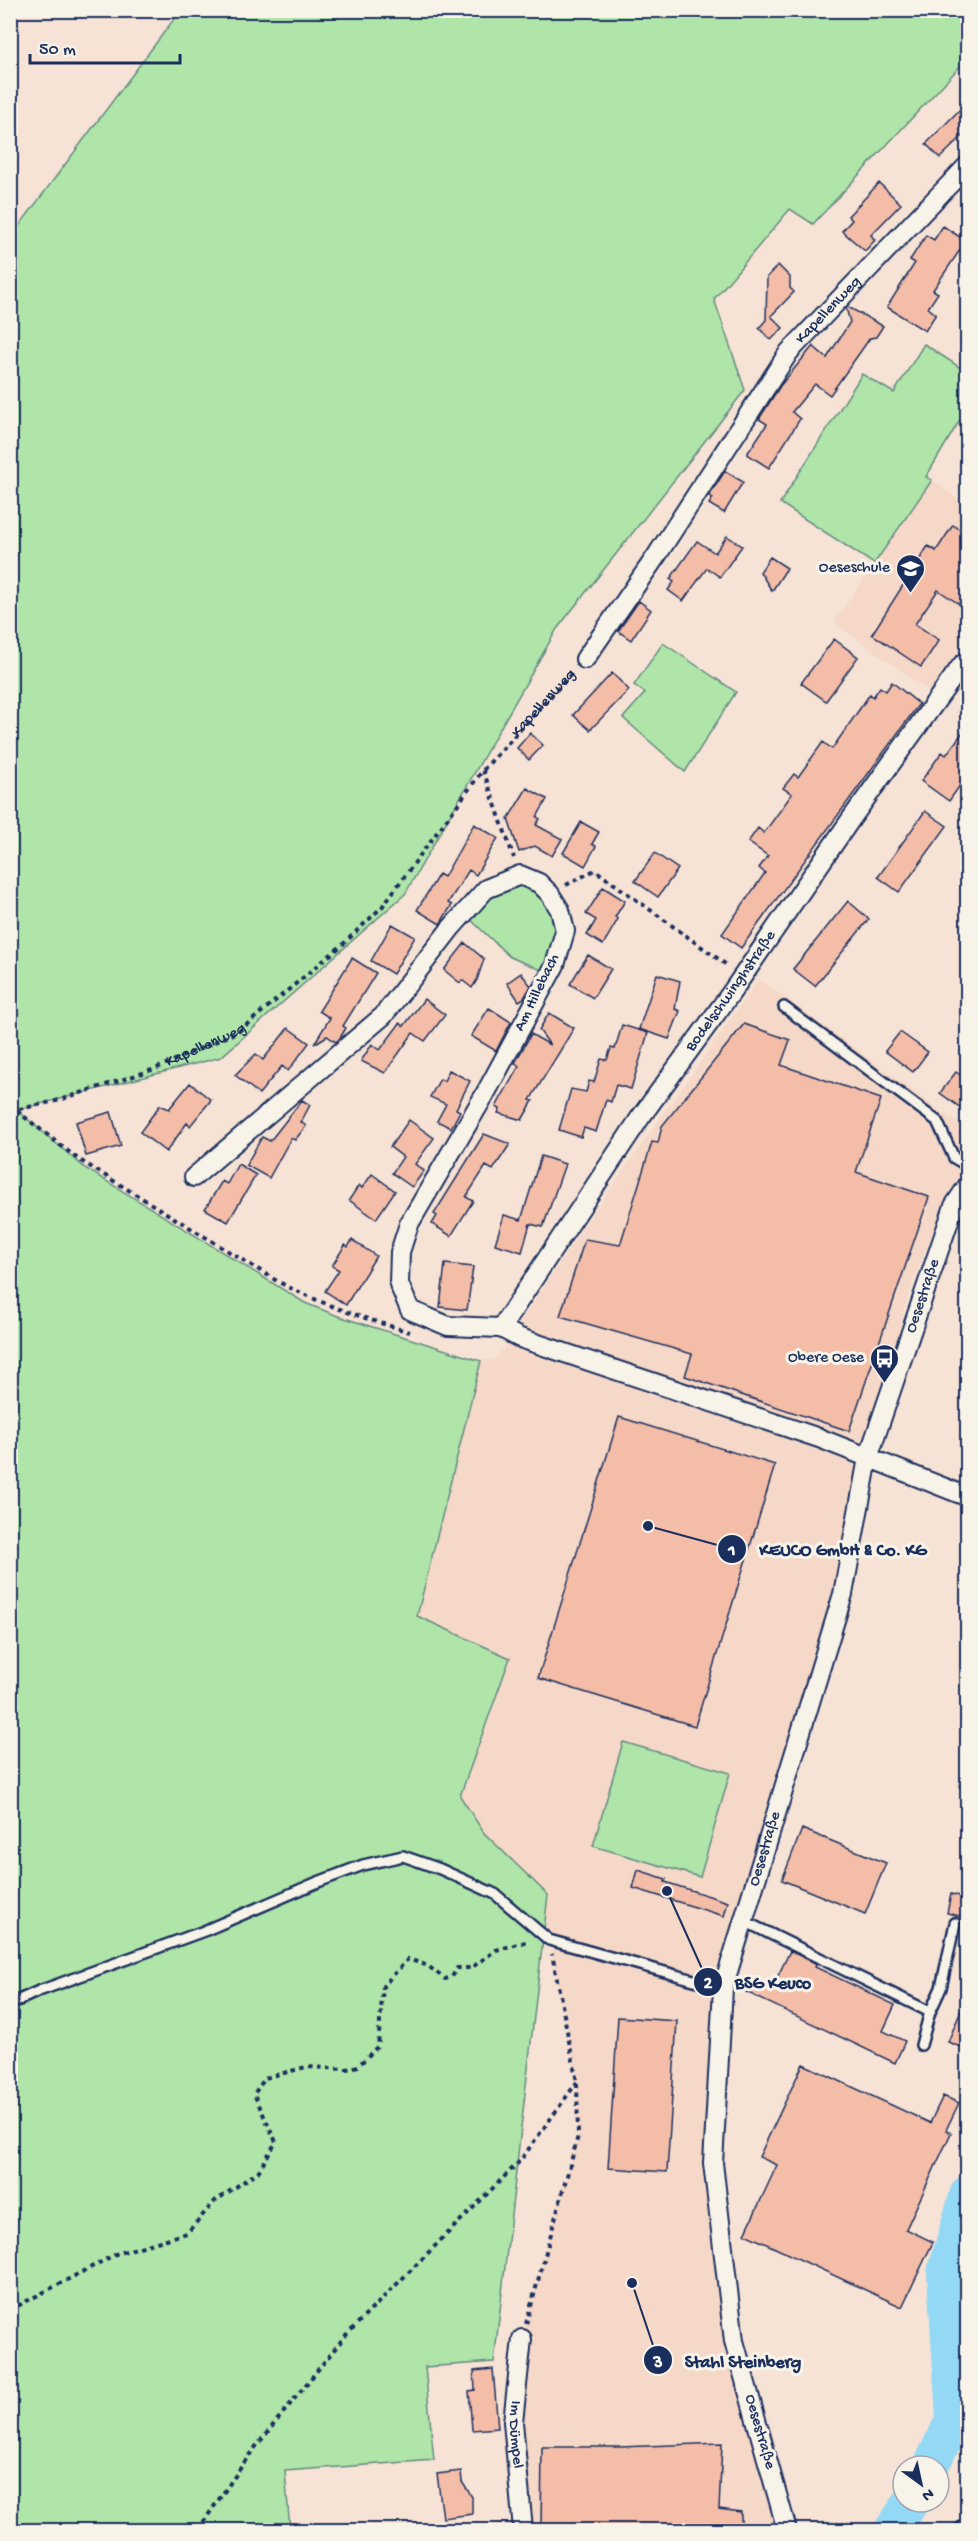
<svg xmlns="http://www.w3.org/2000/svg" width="978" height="2541" viewBox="0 0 978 2541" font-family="'Gochi Hand',sans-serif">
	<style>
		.built { fill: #f5d8c8 }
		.green { fill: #afe5a8; stroke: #658a83; stroke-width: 1.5 }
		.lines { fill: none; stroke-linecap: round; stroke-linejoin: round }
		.river { stroke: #93d8f5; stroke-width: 36 }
		.building { fill: #f4bda8; stroke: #1b2f5e; stroke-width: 1.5 }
		.service-casing { stroke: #1b2f5e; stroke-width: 14 }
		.minor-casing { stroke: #1b2f5e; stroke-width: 22 }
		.path { stroke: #1b2f5e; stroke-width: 4; stroke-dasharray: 4.5 4.5; stroke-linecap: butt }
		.service { stroke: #f7f3e8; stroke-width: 9 }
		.minor { stroke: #f7f3e8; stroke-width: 18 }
		.labels { text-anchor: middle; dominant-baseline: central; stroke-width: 6; stroke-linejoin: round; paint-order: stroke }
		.street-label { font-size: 16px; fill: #1b2f5e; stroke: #f7f3e8 }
		.poi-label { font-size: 16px; fill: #1b2f5e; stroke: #f7f3e8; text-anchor: end }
		.leader { fill: none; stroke: #1b2f5e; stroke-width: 2 }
		.callout-dot { fill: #1b2f5e; stroke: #f7f3e8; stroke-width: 2 }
		.mark-label { font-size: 18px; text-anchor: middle; font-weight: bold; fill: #fff }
		.callout-label { font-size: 18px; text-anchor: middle; font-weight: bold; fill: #1b2f5e; stroke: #f7f3e8; stroke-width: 6; stroke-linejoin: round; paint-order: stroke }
	</style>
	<rect width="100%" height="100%" fill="#f6e3d5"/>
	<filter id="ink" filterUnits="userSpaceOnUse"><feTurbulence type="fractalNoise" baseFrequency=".0167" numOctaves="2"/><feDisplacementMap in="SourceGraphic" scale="12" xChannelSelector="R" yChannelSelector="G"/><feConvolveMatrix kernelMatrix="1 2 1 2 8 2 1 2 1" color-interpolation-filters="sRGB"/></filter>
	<g filter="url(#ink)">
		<path class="built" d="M932,480L967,505V650L934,695L834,622Z
			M759,979L967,1130V1163L944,1204L908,1295L868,1458L843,1594L723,1988L713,2163L734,2341L787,2530H523L522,2339L578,2136L577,2082L549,1940L440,1869L417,1616L481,1361L496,1359L577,1236Z"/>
		<path class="green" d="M180,11H967V59L813,224L790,209L714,299L745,390L557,629L405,894L221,1057L17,1110L85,1168L305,1303L338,1316L481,1361L417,1616L510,1658L460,1796L484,1833L548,1895L494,2362L425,2367L434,2460L285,2471L290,2530H11L10,238Z
			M924,344L967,372V408L926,477L932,480L874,564L780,503L862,374L894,393Z
			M663,643L736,692L685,772L623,718L645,693L634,685Z
			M519,880L537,886L560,929L546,972L510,957L468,917L486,895Z
			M623,1742L730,1773L700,1877L593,1846Z"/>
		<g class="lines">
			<path class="river" d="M931,2466L954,2418L945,2273L968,2193
				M892,2530L911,2502"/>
		</g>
		<path class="building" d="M968,101V131L940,158L926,144Z
			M879,183L901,204L871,235L875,240L865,251L842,231L852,220L848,216Z
			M943,226L966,241L933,290L938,293L928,308L936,314L925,331L887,307L915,263L910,260L926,235L934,240Z
			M778,265L790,277V288L794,292L771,316L783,328L771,340L759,328L766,320L767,277Z
			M848,307L883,326L876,337L870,338L830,395L815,384L792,412L800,419L769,468L747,454L767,424L759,419L780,386L813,346L827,358L850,322L846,308Z
			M725,471L743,482L724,513L709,504L713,498L709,496Z
			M953,525L968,535V590L959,604L938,590L915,624L939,640L921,667L872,634L928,546L936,551Z
			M727,536L742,546L720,577L707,568L683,601L668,590L674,582L670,579L697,541L715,553Z
			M770,557L787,568L772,591L760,572Z
			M639,601L651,610L631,640L618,631Z
			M834,639L858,657L826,701L801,683Z
			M612,673L629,690L590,730L573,715Z
			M892,682L919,704L741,948L722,934L765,873L759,868L768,856L748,842L758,828L764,833L792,794L783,788L794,774L798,777L823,742L832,749L870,694L873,697L880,687L886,691Z
			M968,725V774L949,801L921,781L942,752L946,755Z
			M530,733L543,745L529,760L517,748Z
			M527,788L547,799L537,817L540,819L536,825L562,839L552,856L535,846L519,852L508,819Z
			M925,811L947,826L899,892L878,877Z
			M581,822L599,832L592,844L596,846L585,866L563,853Z
			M474,824L498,838L476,875L469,870L448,903L452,905L440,924L417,910L439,874L444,877Z
			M655,853L678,869L658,897L635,881Z
			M603,887L625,901L615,917L618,919L603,945L587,935L596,920L586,914Z
			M848,901L869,919L815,986L793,969Z
			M392,924L415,937L393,974L371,961Z
			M465,943L484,959L477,980L472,988L462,980L460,983L444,970Z
			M588,955L611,969L593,998L570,984Z
			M352,958L376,973L343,1026L346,1028L340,1038L336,1042L327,1036L314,1044L330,1018L319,1011Z
			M521,973L531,986L524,998L519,1001L507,983Z
			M657,974L680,981L675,1009L680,1011L669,1039L639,1029Z
			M424,999L445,1015L425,1041L413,1033L385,1073L361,1061L372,1044L380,1050L400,1023L404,1026Z
			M489,1008L511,1022L496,1051L471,1036Z
			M549,1013L574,1028L530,1100L533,1101L522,1120L498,1113L500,1109L496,1107L519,1066L515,1063L531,1034L550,1045L539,1030Z
			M744,1024L790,1040L781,1065L881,1099L856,1172L929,1197L849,1431L685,1376L692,1354L560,1316L585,1239L620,1245L652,1142L658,1143L662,1126Z
			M622,1025L648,1033L631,1089L616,1085L611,1102L606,1100L596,1132L584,1128L581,1137L559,1130L571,1089L586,1092L589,1081L594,1082L601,1059L607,1060L611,1048L615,1049Z
			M288,1028L309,1043L288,1071L282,1066L259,1094L235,1075L256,1054L263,1060Z
			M900,1032L928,1052L913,1072L885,1051Z
			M449,1070L470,1081L456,1109L460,1111L451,1128L437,1121L446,1104L430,1097L440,1079L444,1081Z
			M956,1072L968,1080V1113L940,1093Z
			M190,1083L211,1100L190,1126L187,1123L166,1152L140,1132L160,1105L169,1109Z
			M302,1100L310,1105L301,1122L306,1126L295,1140L291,1138L269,1178L246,1165L262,1137L270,1141Z
			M111,1112L121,1146L86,1156L76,1122Z
			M409,1120L434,1138L415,1164L424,1171L412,1187L392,1173L403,1157L390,1147Z
			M484,1134L510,1144L493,1170L486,1166L466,1197L473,1201L451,1236L432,1224L437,1216L434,1214Z
			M541,1156L565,1164L543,1227L530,1224L522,1252L495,1244L504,1215L521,1220Z
			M238,1164L256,1175L228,1222L205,1209L222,1181L227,1184Z
			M372,1174L395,1191L376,1219L349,1200L359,1185L362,1188Z
			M352,1240L376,1256L346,1305L325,1291L339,1270L332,1266L345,1245L348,1247Z
			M445,1264L473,1267L467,1310L440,1307Z
			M619,1417L775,1465L695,1726L538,1678Z
			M802,1829L886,1863L865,1914L782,1880Z
			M638,1870L666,1879L665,1882L728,1902L724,1916L633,1888Z
			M951,1894L968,1898V1918L947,1913Z
			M790,1951L817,1964L815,1967L895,2005L883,2031L905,2041L895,2063L746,1992L752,1978L772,1988Z
			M967,1996H968V2050L948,2042Z
			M618,2017L677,2021L667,2172L608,2168Z
			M803,2064L930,2123L943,2096L959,2103L946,2130L951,2133L906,2229L933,2242L902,2307L745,2234L777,2165L759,2157Z
			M493,2369L498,2428L472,2430L469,2391L475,2390L474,2371Z
			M722,2443L719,2509L741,2512V2530H541L542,2447H620Z
			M461,2471L462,2482L472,2497V2514L443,2518L437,2474Z"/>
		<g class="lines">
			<defs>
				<path id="service" d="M784,1007L937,1121L954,1158L968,1166
					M744,1921L930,2012L921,2045
					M10,2004L39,1991L204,1931L318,1882L363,1865L403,1856L440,1869L495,1894L549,1940L723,1988
					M930,2012L941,1988L955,1923
					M958,2530L968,2522"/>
				<g id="minor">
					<path id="s2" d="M585,659L657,555L789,352L968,165"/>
					<path d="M194,1177L383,1016L451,928L486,889L520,875L539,883L550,894L560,910L565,931L555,965L484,1096L409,1224L400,1252L399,1284L410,1310L448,1326L501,1328L520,1338L819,1438L968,1497"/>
					<path id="s3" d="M501,1328L640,1118L731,993L851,819L962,665L968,661"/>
					<path id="s4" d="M522,2339L513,2422L523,2530"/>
					<path id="s5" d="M787,2530L734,2341L713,2163L723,1988L843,1594L868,1458L954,1206L968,1185"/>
				</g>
			</defs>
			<use href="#service" class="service-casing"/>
			<use href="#minor" class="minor-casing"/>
			<g class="path">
				<path d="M483,770L514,858"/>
				<path d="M566,885L595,870L728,966"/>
				<path id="s1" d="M10,1111L56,1101L155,1069L239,1031L341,946L382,907L483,770L574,671"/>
				<path d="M17,1111L78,1159L277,1281C320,1304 363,1318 410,1332"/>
				<path d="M10,2310L116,2254L187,2233L215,2201L258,2172L276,2142L254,2094L265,2078L306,2067L347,2069L358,2066L378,2046L383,1986L408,1959L428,1966L445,1979L452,1977L457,1968H471L496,1950L529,1941"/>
				<path d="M526,2324L578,2136L577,2082L552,1954"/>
				<path d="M198,2530L250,2454L346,2335L520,2161L577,2082"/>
			</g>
			<use href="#service" class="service"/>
			<use href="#minor" class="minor"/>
		</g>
	</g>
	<defs>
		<symbol id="school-pin" viewBox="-11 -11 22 30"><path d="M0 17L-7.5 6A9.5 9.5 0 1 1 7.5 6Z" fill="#1b2f5e" stroke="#f7f3e8"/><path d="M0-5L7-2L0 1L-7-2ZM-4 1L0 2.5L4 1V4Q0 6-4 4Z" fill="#fff"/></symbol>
		<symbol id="bus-pin" viewBox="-11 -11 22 30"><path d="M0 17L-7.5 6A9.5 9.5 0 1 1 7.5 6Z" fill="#1b2f5e" stroke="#f7f3e8"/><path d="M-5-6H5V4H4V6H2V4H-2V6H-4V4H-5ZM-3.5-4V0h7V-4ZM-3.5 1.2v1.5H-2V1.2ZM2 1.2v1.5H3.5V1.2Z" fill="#fff"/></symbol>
	</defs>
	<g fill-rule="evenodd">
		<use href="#school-pin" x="894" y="552" width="33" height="45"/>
		<use href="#bus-pin" x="868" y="1342" width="33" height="45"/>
	</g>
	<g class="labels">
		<g class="street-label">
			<text stroke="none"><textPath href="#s2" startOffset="426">Kapellenweg</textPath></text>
			<text stroke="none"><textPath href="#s1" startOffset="693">Kapellenweg</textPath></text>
			<text stroke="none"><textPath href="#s3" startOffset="408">Bodelschwinghstraße</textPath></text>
			<text transform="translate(538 993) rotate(-64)">Am Hillebach</text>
			<text stroke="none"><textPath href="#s1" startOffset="207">Kapellenweg</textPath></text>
			<text stroke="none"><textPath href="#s5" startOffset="1272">Oesestraße</textPath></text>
			<text stroke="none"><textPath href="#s5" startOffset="696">Oesestraße</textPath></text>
			<text transform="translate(759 2432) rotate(74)">Oesestraße</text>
			<text stroke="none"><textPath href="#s4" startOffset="96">Im Dümpel</textPath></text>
		</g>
		<g class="poi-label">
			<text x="890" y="568">Oeseschule</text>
			<text x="864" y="1358">Obere Oese</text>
		</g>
	</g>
	<path class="leader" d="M648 1526L732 1549M667 1891L708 1982M632 2283L658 2360"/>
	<g class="callout-dot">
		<circle cx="648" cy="1526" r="6"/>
		<circle cx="667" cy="1891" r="6"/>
		<circle cx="632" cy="2283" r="6"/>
		<circle cx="732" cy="1549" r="15"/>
		<circle cx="708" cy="1982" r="15"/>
		<circle cx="658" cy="2360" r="15"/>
	</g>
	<g class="mark-label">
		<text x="732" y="1555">1</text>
		<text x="708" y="1988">2</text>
		<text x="658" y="2367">3</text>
	</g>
	<g class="callout-label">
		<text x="843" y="1555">KEUCO GmbH &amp; Co. KG</text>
		<text x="773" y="1988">BSG Keuco</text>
		<text x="743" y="2367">Stahl Steinberg</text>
	</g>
	<rect width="978" height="2541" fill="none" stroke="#f7f3e8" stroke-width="36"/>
	<rect x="18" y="18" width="942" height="2505" fill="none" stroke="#1b2f5e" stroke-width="2" filter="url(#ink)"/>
	<g transform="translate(921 2484) rotate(147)"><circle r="28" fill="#f7f3e8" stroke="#9fa5b1" stroke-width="1.5"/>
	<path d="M0-4.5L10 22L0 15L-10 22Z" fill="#1b2f5e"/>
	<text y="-9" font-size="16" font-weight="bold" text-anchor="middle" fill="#1b2f5e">N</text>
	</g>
	<path d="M30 54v9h150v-9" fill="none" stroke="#1b2f5e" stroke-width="3"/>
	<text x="39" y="54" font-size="18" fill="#1b2f5e" stroke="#f7f3e8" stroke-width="4.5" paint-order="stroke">50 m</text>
</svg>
